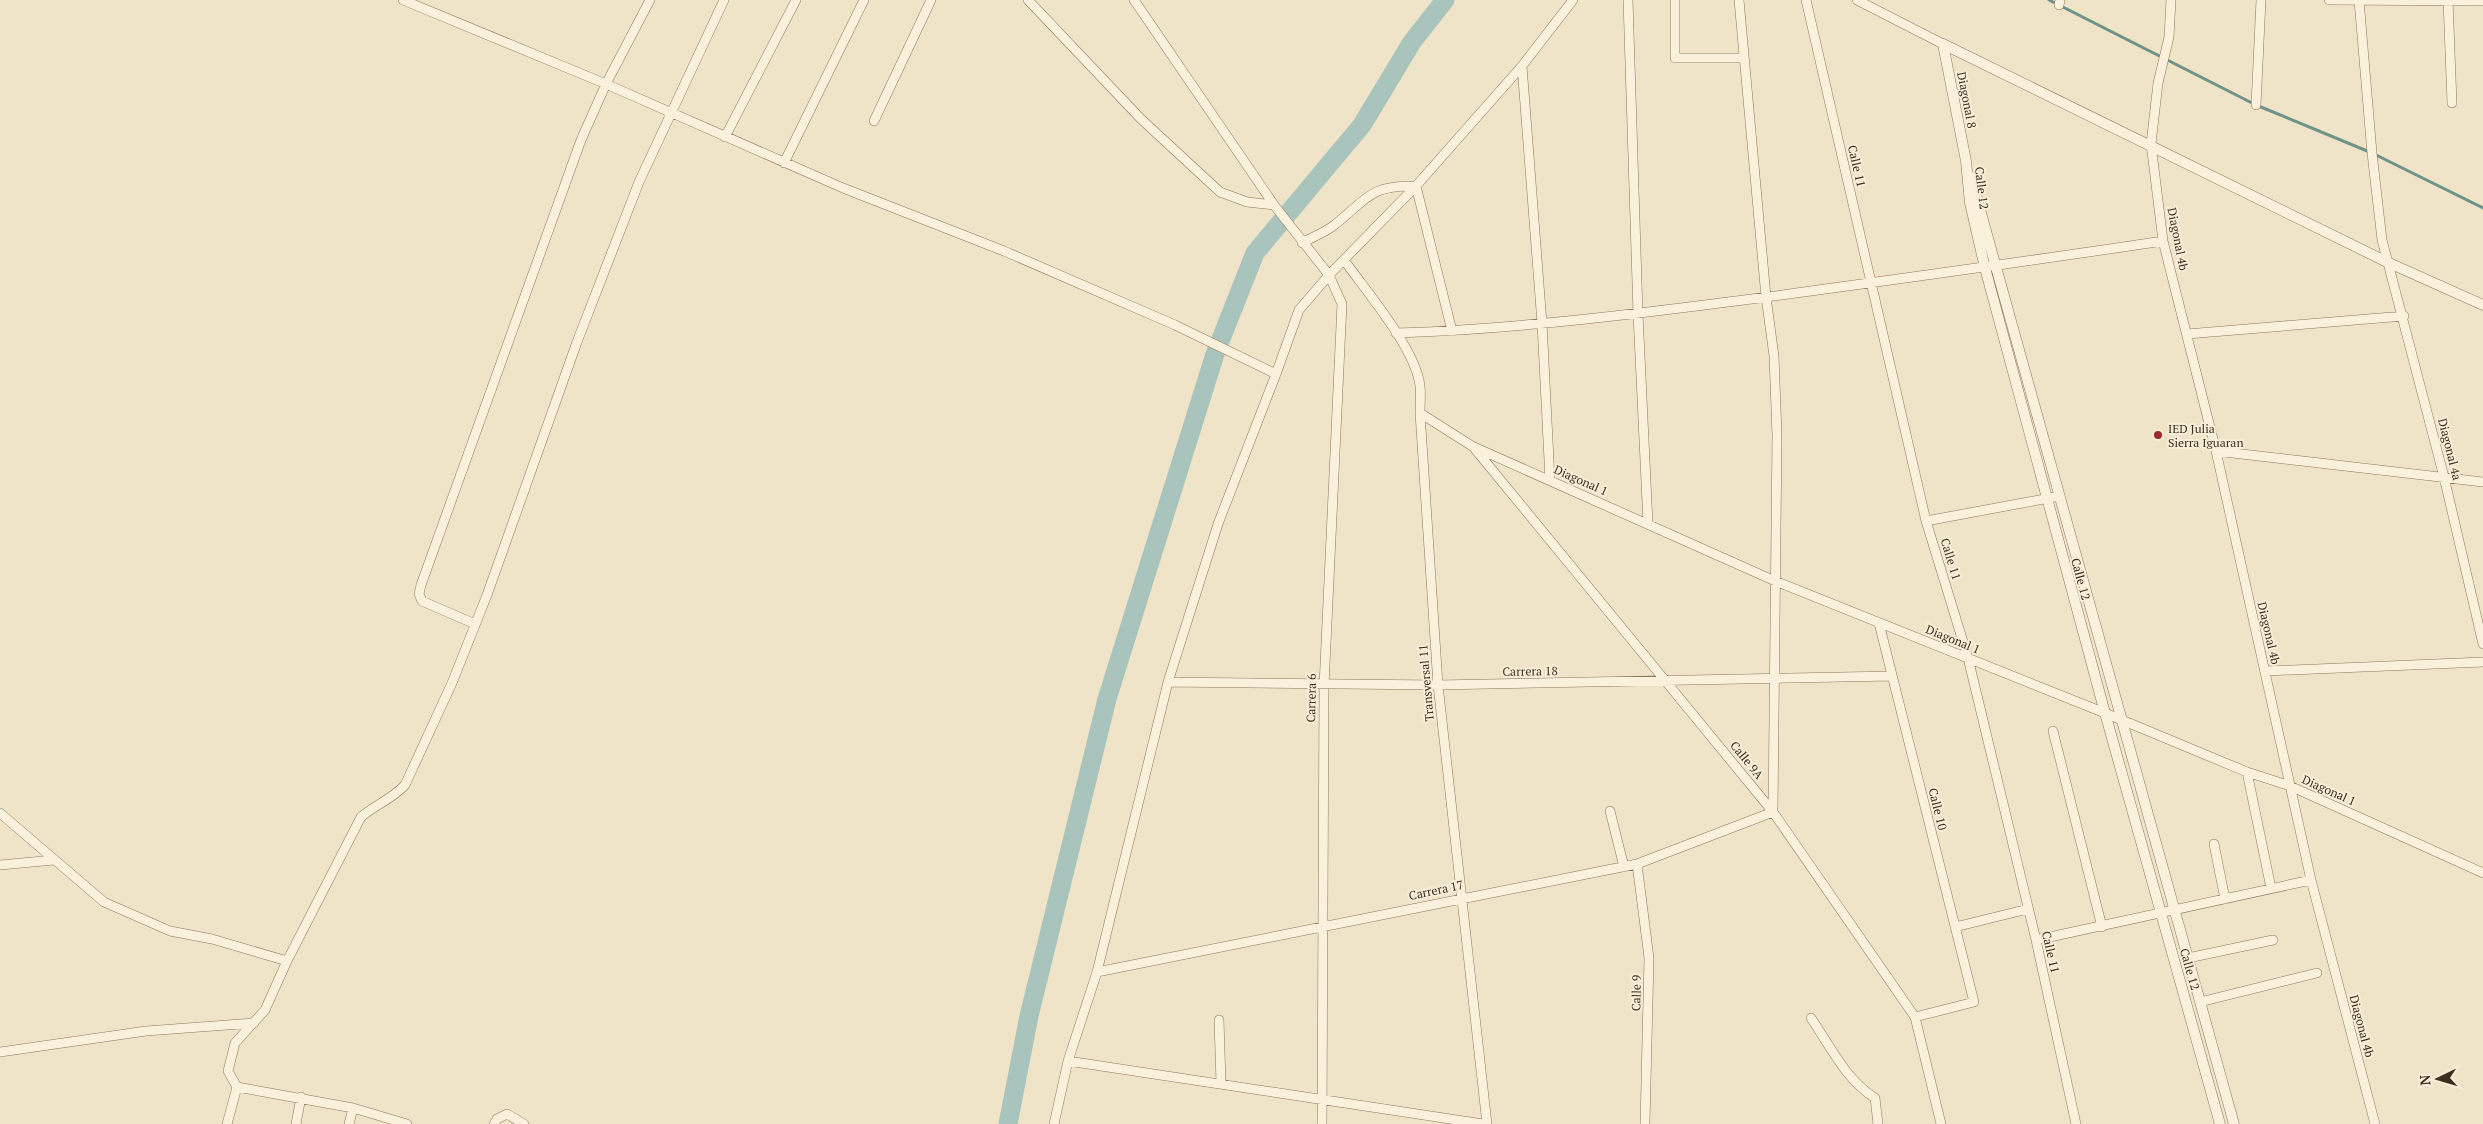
<svg xmlns="http://www.w3.org/2000/svg" width="2483" height="1124" viewBox="0 0 2483 1124" font-family="'PT Serif',serif">
	<style>
		.lines { fill: none; stroke-linecap: round; stroke-linejoin: round }
		.stream { stroke: #6f938a; stroke-width: 3 }
		.river { stroke: #a9c4bc; stroke-width: 19 }
		.minor-casing { stroke: #8d765c; stroke-width: 10 }
		.tertiary-casing { stroke: #8d765c; stroke-width: 11 }
		.minor { stroke: #faf1dc; stroke-width: 9 }
		.tertiary { stroke: #faf1dc; stroke-width: 10 }
		.poi-dot { fill: #9e2a2b; stroke: #f7eed8; stroke-width: 2 }
		.labels { text-anchor: middle; dominant-baseline: central; stroke-width: 4; stroke-linejoin: round; paint-order: stroke }
		.street-label { font-size: 12px; fill: #3d2e20; stroke: #f7eed8 }
		.poi-label { font-size: 12px; fill: #3d2e20; stroke: #f7eed8; text-anchor: start }
	</style>
	<rect width="100%" height="100%" fill="#f0e4c8"/>
	<g class="lines">
		<path class="stream" d="M2049,0L2256,105L2372,153L2483,208"/>
		<path class="river" d="M1008,1124L1029,1016L1107,699L1215,354L1255,253L1362,125L1412,42L1445,0"/>
		<defs>
			<path id="minor" d="M403,0L606,84L843,188L1004,251L1175,325L1276,374
				M1028,0L1141,119L1220,192L1247,202L1274,205
				M1134,0L1274,205L1329,275L1342,304L1324,686L1322,1124
				M1628,0L1638,314L1648,524
				M1675,0V58H1743
				M1806,0L1926,521L1968,658L2036,940L2076,1124
				M1857,0L1943,44
				M2171,0L2169,37L2158,83L2151,144L2163,241L2216,451L2311,880L2375,1124
				M2329,0L2483,1
				M2359,0L2372,153L2382,240L2444,477L2483,644
				M2448,0L2452,103
				M2059,5L2060,0
				M1522,66L1542,323L1550,480
				M2256,105L2261,0
				M874,121L931,0
				M725,137L796,0
				M784,163L864,0
				M1302,243C1312,237 1324,233 1333,226C1367,200 1368,185 1416,186L1452,331
				M1344,260C1366,291 1416,349 1420,386C1421,395 1420,404 1420,413L1438,685L1487,1124
				M1396,333C1520,329 1644,313 1767,297C1899,279 2031,261 2163,241
				M2187,334L2404,316
				M1420,413L1472,446L1775,581L2105,713L2247,772L2290,786L2483,873
				M1475,449L1773,812L1915,1017L1941,1124
				M2216,451L2483,482
				M1926,521L2060,496
				M1879,623L1974,1002L1915,1017
				M475,624L422,601L419,594L421,585L581,140L606,84L650,0
				M2265,671L2483,662
				M1168,682L1438,685L1892,676
				M2053,731L2102,927
				M2247,772L2271,888
				M1610,811L1624,867
				M0,813L104,902L170,931L212,939L287,961
				M2214,844L2225,899
				M1637,864L1649,958L1645,1124
				M0,865L54,860
				M1955,927L2028,909
				M2036,940L2311,880
				M2188,958L2273,940
				M1097,972L1637,864L1773,812L1777,435L1774,356L1766,297L1739,0
				M2200,1002L2317,973
				M1811,1018C1830,1046 1846,1080 1875,1098L1878,1124
				M1219,1020L1221,1083
				M0,1052L146,1031L254,1023
				M1068,1061L1483,1124
				M237,1087L353,1108L407,1124
				M227,1124L237,1087L228,1071L235,1043L265,1010L287,961L361,817C375,805 392,799 405,785L452,683L487,595L577,342L639,182L724,0
				M296,1124L301,1097
				M349,1124L353,1108
				M494,1124L497,1119L507,1114L524,1124
				M1054,1124L1068,1061L1097,972L1168,682L1218,524L1276,374L1299,310L1329,275L1416,186L1522,66L1573,0"/>
			<path id="tertiary" d="M1943,44L1966,161L1970,203L1985,268L2105,713L2220,1124
				M1943,44L2387,262L2483,305
				M1971,177L2234,1124"/>
		</defs>
		<use href="#minor" class="minor-casing"/>
		<use href="#tertiary" class="tertiary-casing"/>
		<use href="#minor" class="minor"/>
		<use href="#tertiary" class="tertiary"/>
	</g>
	<circle class="poi-dot" cx="2158" cy="435" r="5"/>
	<g class="labels">
		<g class="street-label">
			<text transform="translate(1967 100) rotate(79)">Diagonal 8</text>
			<text transform="translate(1857 166) rotate(77)">Calle 11</text>
			<text transform="translate(1982 188) rotate(83)">Calle 12</text>
			<text transform="translate(2178 239) rotate(79)">Diagonal 4b</text>
			<text transform="translate(2450 449) rotate(76)">Diagonal 4a</text>
			<text transform="translate(1581 480) rotate(24)">Diagonal 1</text>
			<text transform="translate(1951 559) rotate(73)">Calle 11</text>
			<text transform="translate(2081 579) rotate(75)">Calle 12</text>
			<text transform="translate(2269 633) rotate(77)">Diagonal 4b</text>
			<text transform="translate(1953 639) rotate(22)">Diagonal 1</text>
			<text transform="translate(1530 671) rotate(-1)">Carrera 18</text>
			<text transform="translate(1426 683) rotate(-95)">Transversal 11</text>
			<text transform="translate(1311 698) rotate(-89)">Carrera 6</text>
			<text transform="translate(1747 760) rotate(51)">Calle 9A</text>
			<text transform="translate(2329 790) rotate(24)">Diagonal 1</text>
			<text transform="translate(1938 809) rotate(76)">Calle 10</text>
			<text transform="translate(1436 890) rotate(-12)">Carrera 17</text>
			<text transform="translate(2051 952) rotate(77)">Calle 11</text>
			<text transform="translate(2190 969) rotate(74)">Calle 12</text>
			<text transform="translate(1636 993) rotate(-89)">Calle 9</text>
			<text transform="translate(2362 1026) rotate(75)">Diagonal 4b</text>
		</g>
		<g class="poi-label">
			<text x="2168" y="428">IED Julia<tspan x="2168" dy="14">Sierra Iguaran</tspan></text>
		</g>
	</g>
	<g transform="translate(2438 1079) rotate(265)" stroke="#f7eed8" stroke-width="4" paint-order="stroke">
	<path d="M0-4L9 19L0 12L-9 19Z" fill="#3d2e20"/>
	<text y="-8" font-size="14" font-weight="bold" text-anchor="middle" fill="#3d2e20">N</text>
	</g>
</svg>
